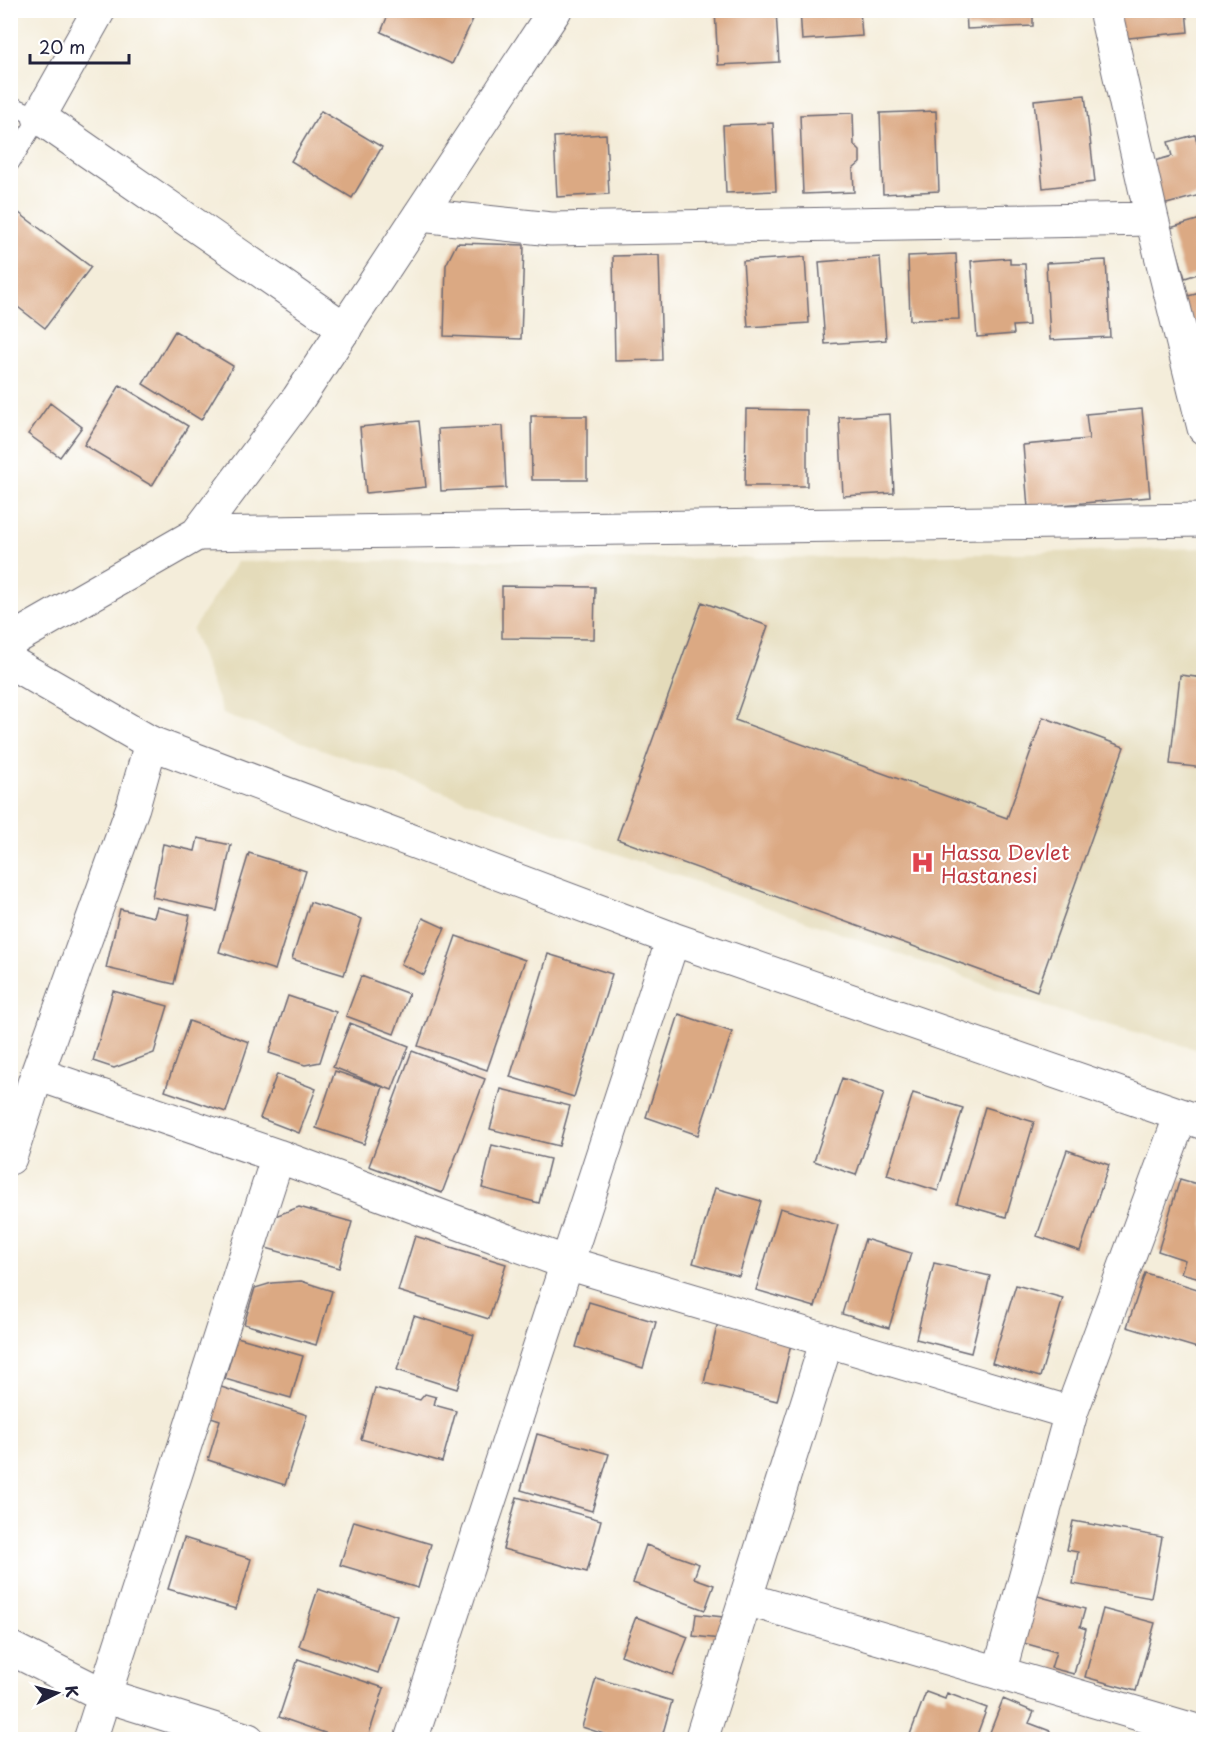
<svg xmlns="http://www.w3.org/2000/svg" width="1214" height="1750" viewBox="0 0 1214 1750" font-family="'Playpen Sans',sans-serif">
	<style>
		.built { fill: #e4dbba }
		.building { fill: #dba983 }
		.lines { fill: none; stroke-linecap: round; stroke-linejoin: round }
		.lane-casing { stroke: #6c6973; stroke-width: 20 }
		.street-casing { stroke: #6c6973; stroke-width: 35 }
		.secondary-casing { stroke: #6c6973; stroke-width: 35 }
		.lane { stroke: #fff; stroke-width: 18 }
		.street { stroke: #fff; stroke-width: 33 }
		.secondary { stroke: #fff; stroke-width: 33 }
		.labels { text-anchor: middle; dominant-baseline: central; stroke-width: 4.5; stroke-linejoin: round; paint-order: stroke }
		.health-label { font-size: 20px; fill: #be3a42; stroke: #fff; text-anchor: start }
	</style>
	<rect width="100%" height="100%" fill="#fff"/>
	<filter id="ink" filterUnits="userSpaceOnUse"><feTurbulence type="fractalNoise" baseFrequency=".0167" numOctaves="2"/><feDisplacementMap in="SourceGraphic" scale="12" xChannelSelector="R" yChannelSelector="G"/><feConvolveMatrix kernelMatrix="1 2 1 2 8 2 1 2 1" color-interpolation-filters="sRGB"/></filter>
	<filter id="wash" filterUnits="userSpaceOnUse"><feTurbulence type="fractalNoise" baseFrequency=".008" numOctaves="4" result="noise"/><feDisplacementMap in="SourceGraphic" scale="24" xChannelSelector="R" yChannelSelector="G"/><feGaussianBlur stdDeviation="1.35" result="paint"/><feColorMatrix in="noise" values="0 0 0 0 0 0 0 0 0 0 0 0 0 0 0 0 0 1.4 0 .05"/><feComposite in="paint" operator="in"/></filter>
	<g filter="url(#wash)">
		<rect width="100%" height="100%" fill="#f4edda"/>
		<path class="built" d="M1203,548V1051L1062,1012L223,714L192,630L237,562L866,557Z"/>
		<g id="blocks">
			<path class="building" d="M390,10H453L473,19L452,64L381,32Z
				M715,10H776L779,62L718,65Z
				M800,10H860L862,36L802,40Z
				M966,10H1033V26L967,29Z
				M1116,10H1186L1188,32L1119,39Z
				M1085,95L1095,182L1043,188L1034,100Z
				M321,111L382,147L352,198L291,161Z
				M936,111L939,191L883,194L880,113Z
				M853,113L854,145L860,151V163L853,169L854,192L803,194L800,115Z
				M773,123L776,191L726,193L723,125Z
				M606,134L609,194L557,197L554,137Z
				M1195,135L1199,148L1204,147V194L1159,206L1147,163L1172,156L1168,142Z
				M15,210L91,267L45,328L10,301V216Z
				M1204,218V272L1185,278L1170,228Z
				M457,243L524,245L521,339L444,336L446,265Z
				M956,254L959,319L910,320L908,256Z
				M659,255L662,360L615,361L613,256Z
				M805,257L809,323L748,327L743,261Z
				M880,257L886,340L825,344L819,262Z
				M1010,258V264H1025L1029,325L1013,326L1014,334L977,337L971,261Z
				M1106,260L1110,337L1050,340L1046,263Z
				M1204,292V354L1194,356L1180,298Z
				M175,331L233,366L201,420L143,384Z
				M120,385L188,426L152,486L84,445Z
				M50,403L82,427L60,457L28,434Z
				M746,409L807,410V486H745Z
				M1142,409L1150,497L1028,508L1023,445L1089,439L1086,414Z
				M890,414L894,493L843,496L839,417Z
				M531,416H587V480H532Z
				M419,421L426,487L366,493L360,427Z
				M503,426L506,488L441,491L438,429Z
				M502,586L595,587L594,639L502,638Z
				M702,602L768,626L735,720L1007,818L1043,717L1124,747L1037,991L617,839Z
				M1180,675L1204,678V768L1170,764Z
				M198,838L231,845L217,911L152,897L163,844L195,851Z
				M249,853L306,871L275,970L219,952Z
				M310,902L362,919L344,975L292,959Z
				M157,907L190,915L174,984L106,968L120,909L154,917Z
				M423,918L445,928L424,975L401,964Z
				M456,936L525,960L487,1070L418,1046Z
				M548,954L612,974L574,1097L510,1077Z
				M361,976L409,994L394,1034L346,1016Z
				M113,991L168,1006L154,1053L114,1068L93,1061Z
				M288,996L336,1012L320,1062L305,1065L269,1053Z
				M679,1014L732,1032L698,1135L646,1117Z
				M189,1021L249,1042L226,1112L165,1091Z
				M350,1023L409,1046L392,1090L333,1067Z
				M412,1051L485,1079L442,1193L369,1166Z
				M335,1071L383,1087L364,1144L316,1128Z
				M277,1074L316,1089L299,1133L260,1118Z
				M842,1078L884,1093L856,1175L814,1161Z
				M501,1089L570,1106L559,1146L490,1129Z
				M913,1093L963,1108L938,1191L887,1175Z
				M985,1107L1034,1122L1006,1217L957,1203Z
				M492,1145L550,1159L539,1203L482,1188Z
				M1067,1150L1109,1165L1080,1251L1037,1236Z
				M1180,1179L1204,1186V1279L1181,1273L1185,1260L1158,1251Z
				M715,1188L761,1201L739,1276L693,1263Z
				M299,1207L352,1222L339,1268L266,1248L275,1216Z
				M780,1208L838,1225L815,1307L756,1290Z
				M415,1236L506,1264L489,1319L398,1291Z
				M865,1239L911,1253L889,1328L842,1314Z
				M934,1263L990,1276L971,1353L916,1339Z
				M1145,1273L1204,1291V1350L1127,1327Z
				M301,1281L332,1291L316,1345L244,1324L255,1288L272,1283Z
				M1016,1285L1063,1298L1040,1377L992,1363Z
				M589,1302L656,1322L643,1368L576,1347Z
				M414,1316L474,1335L457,1389L397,1370Z
				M718,1322L792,1340L777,1401L704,1383Z
				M237,1337L303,1356L291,1398L225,1379Z
				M218,1386L307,1415L285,1485L208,1460L220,1420L208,1416Z
				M375,1388L420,1400L425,1394L436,1397L434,1405L456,1411L442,1462L361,1439Z
				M537,1434L609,1454L592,1511L521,1490Z
				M517,1497L601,1520L587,1572L503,1549Z
				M354,1521L431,1544L418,1588L340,1565Z
				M1073,1521L1162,1537L1151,1598L1073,1584L1078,1552L1067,1550Z
				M184,1538L251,1559L236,1609L168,1589Z
				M646,1545L699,1564L694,1578L714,1585L705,1610L633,1583Z
				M318,1589L397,1616L378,1673L299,1646Z
				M1034,1595L1085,1609L1080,1627L1086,1629L1074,1674L1051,1668L1056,1652L1020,1642Z
				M1103,1609L1155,1623L1136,1691L1085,1677Z
				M696,1614L723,1617L721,1639L693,1636Z
				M636,1617L688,1637L673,1675L621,1655Z
				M298,1659L384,1688L367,1740H345L279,1717Z
				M596,1678L672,1701L661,1740H622L582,1727Z
				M926,1692L945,1699L947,1693L987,1708L975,1740H908Z
				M1003,1699L1034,1712L1029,1723L1050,1731L1046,1740H987Z"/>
		</g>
	</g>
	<g filter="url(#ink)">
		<use href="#blocks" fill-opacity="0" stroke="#6c6973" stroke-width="1.5"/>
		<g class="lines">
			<defs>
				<path id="lane" d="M10,105L39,117L10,163"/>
				<path id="street" d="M99,10L39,117L345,329
					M1105,10L1152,219L1204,428
					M420,215L551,229L1152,219
					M197,534L1204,520
					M10,1158L37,1074
					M1071,1413L567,1263L278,1156L37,1074L133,807L151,743L673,939L1204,1123
					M746,1599L1204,1733
					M10,1648L104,1695L248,1740
					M999,1673L1071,1413L1181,1115
					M90,1740L278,1156
					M411,1740L673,939
					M701,1740L827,1340"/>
				<path id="secondary" d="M10,641L197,534L298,399L555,10
					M10,662L151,743"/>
			</defs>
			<use href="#lane" class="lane-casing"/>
			<use href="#street" class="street-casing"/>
			<use href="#secondary" class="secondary-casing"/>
			<use href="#lane" class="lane"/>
			<use href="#street" class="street"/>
			<use href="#secondary" class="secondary"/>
		</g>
	</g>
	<defs>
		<symbol id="hospital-bare" viewBox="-9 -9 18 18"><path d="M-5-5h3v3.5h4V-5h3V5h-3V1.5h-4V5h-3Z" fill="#e0444e" stroke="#fff" stroke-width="2.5" paint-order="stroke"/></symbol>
	</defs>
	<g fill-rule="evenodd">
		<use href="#hospital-bare" x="906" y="846" width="33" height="33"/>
	</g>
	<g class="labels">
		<g class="health-label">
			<text x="941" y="852">Hassa Devlet<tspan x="941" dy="23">Hastanesi</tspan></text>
		</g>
	</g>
	<rect width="1214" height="1750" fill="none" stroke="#fff" stroke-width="36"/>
	<g transform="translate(57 1693) rotate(84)" stroke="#ffffff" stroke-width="4.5" paint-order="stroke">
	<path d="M0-4.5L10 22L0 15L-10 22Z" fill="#22223b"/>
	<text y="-9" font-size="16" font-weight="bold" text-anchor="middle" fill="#22223b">K</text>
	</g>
	<path d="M30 54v9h99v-9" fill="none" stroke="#22223b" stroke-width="3"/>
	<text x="39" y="54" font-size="18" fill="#22223b" stroke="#ffffff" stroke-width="4.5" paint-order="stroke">20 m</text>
</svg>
